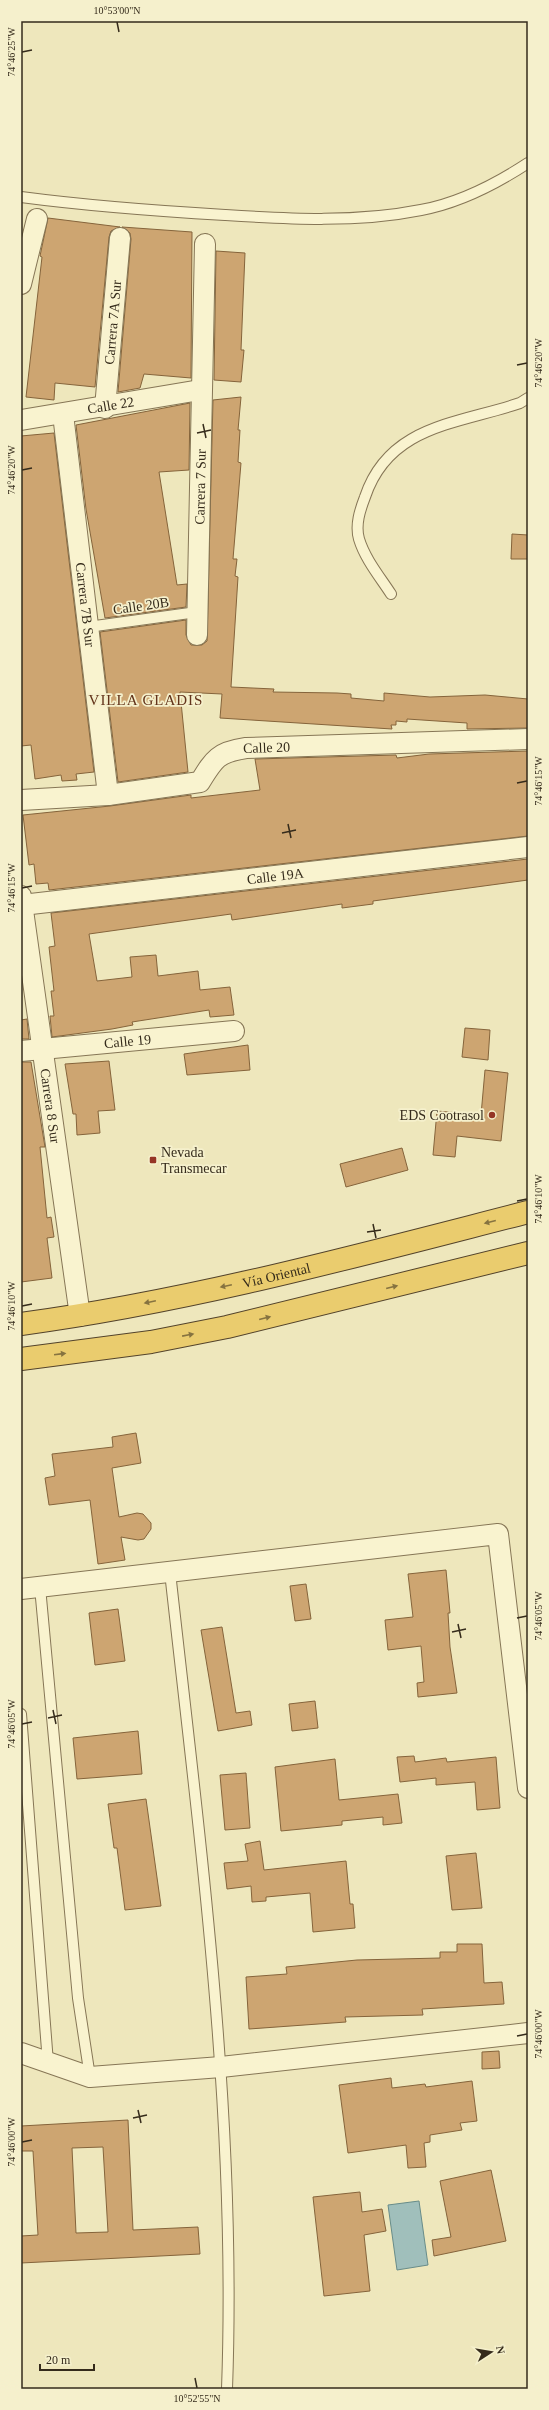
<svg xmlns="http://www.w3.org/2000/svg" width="549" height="2410" viewBox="0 0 549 2410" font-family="Georgia,serif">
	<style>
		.water { fill: #a0bfbb; stroke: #688c89 }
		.building { fill: #cda571; stroke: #85643b; fill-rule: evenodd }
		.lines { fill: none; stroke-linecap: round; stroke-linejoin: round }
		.service-casing { stroke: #867656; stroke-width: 12 }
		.minor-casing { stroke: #867656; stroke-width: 22 }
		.trunk-casing { stroke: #53432b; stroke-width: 24 }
		.service { stroke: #f9f3cf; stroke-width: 10 }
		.minor { stroke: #f9f3cf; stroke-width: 20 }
		.trunk { stroke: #eacc6e; stroke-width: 22 }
		.oneway { fill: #867340 }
		.ticks { fill: none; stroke: #352b1b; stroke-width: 1.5 }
		.poi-dot { fill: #953525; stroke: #f5f0cc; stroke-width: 1.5 }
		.labels { text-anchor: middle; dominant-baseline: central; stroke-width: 3.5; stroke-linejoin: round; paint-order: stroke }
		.street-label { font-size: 14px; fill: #352b1b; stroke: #f5f0cc }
		.poi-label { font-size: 14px; fill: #352b1b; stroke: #f5f0cc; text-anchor: end }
		.neighbourhood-label { font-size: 15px; letter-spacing: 1px; fill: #62331a; stroke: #f5f0cc }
		.neatline { fill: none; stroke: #352b1b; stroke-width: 1.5 }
		.ticks-label { font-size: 10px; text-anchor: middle; fill: #352b1b }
	</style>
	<rect width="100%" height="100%" fill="#eee7bc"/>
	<path class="water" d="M419,2201L428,2265L397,2270L388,2205Z"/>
	<path class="building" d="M48,218L120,227L111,231L109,237L95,387L55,383L54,400L26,397L42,257L40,256Z
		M122,227L192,232L191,378L144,374L140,388L118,392L131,239L130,233Z
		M216,251L245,253L241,350H244L241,382L214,380Z
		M241,397L238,430H240L238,462L241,463L233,559H237L235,576L238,577L231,687L274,689L273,692L337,693L351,694V698L384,701V693L430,697L485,695L528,699V728L467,729V723L407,719V722L396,721V725H391L392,729L220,718L222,694L180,692L188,772L118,782L100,632L186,620V635L191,645H202L207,641L213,400Z
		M190,403L189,470L159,472L177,585L187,584L186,607L105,618L86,509L76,425Z
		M54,433L94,772L76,774L77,780L62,781L61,775L35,779L31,745L21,746V436Z
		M512,534L528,535V559H511Z
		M528,751V836L49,890L48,883L36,884L34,864L29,865L23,815L110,806L191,795V798L260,790L255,759L396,755L397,758L429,754Z
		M528,859V880L373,901V904L342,908V904L232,920L231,914L89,934L97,981L132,977L130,957L156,955L158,976L198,971L200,990L230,987L234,1015L210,1017L209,1010L132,1022L133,1025L112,1029L52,1037L50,1016H54L51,991H54L49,947L55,946L51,913Z
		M27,1019L29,1039H21V1020Z
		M465,1028L490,1030L488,1060L462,1057Z
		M248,1045L250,1070L187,1075L184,1054Z
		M109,1061L115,1110L98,1111L100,1133L77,1135L76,1114H73L65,1064Z
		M21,1062H31L45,1147H40L47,1218L51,1217L54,1237L47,1238L52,1278L21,1282Z
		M485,1070L508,1073L501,1141L457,1136L455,1157L433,1155L437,1111L481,1115Z
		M402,1148L408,1170L346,1187L340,1164Z
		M136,1433L141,1463L112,1468L119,1517L137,1513L143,1514L151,1523V1529L144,1539L138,1540L121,1537L125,1560L98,1564L90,1500L49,1505L45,1478L55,1476L52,1454L113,1447L112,1437Z
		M446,1570L450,1613H448L450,1647L457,1693L418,1697L417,1683L424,1682L421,1646L388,1650L385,1620L413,1617L408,1574Z
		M306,1584L311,1619L295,1621L290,1586Z
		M118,1609L125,1661L95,1665L89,1613Z
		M222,1627L236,1713L250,1711L252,1725L218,1731L201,1630Z
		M315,1701L318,1728L292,1731L289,1704Z
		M138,1731L142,1774L77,1779L73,1738Z
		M414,1756L415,1762L446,1758L447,1762L496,1757L500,1808L477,1810L475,1782L436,1785V1778L400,1782L397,1757Z
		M335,1759L339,1800L398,1794L402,1823L383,1825V1817L342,1821V1825L281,1831L275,1767Z
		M246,1773L250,1828L225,1830L220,1775Z
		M146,1799L161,1906L125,1910L117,1848H114L108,1804Z
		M260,1841L264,1870L346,1861L350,1904H353L355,1928L313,1932L310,1893L266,1897V1901L252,1902L251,1886L227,1889L224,1863L248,1861L245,1844Z
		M476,1853L482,1908L452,1910L446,1856Z
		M457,1944H482L484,1983L502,1982L504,2004L422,2009L423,2015L345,2017L346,2022L249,2029L246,1977L287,1974L286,1967L357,1960L440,1958V1952H457Z
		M499,2051L500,2068L482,2069V2052Z
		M391,2078L392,2088L425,2084L426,2087L472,2081L477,2121L460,2123L462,2130L430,2135V2142L424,2143L426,2167L408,2168L406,2145L348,2153L339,2085Z
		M128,2120L133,2230L198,2227L200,2254L21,2263V2236L38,2235L33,2151H21V2126ZM103,2147L108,2232L76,2233L72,2148Z
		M491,2170L506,2241L434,2256L432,2240L451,2237L440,2181Z
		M360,2192L362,2212L382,2209L386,2231L364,2235L370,2291L324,2296L313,2197Z"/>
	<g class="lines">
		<defs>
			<path id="service" d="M21,197C89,206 157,211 225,215C291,219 356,223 421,210C459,203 496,184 528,163
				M391,594C380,577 365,559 359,539C355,525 360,510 365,497C389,425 458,424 520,403L528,398
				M88,627L197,612
				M170,1572C200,1843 237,2115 227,2389
				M40,1587L78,1998L90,2077
				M21,1714L48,2063"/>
			<g id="minor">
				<path d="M21,284L37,219"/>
				<path id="s1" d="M105,408L120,238"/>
				<path id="s2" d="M63,414L108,795"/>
				<path id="s3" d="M21,420L200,390"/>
				<path id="s4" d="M197,635L205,244"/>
				<path id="s5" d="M21,800L108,795L200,782C214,759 218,752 246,748L528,739"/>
				<path id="s6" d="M21,896L80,1316"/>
				<path id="s7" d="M22,905L528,847"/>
				<path id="s8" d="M21,1051L234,1031"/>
				<path d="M21,1589L498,1534L528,1788"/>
				<path d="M21,2053L90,2077L221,2067L528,2033"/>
			</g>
			<g id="trunk">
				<path id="s9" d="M21,1324C192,1301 360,1255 528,1212"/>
				<path d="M21,1359L151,1342L227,1327L528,1253"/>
			</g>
		</defs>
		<use href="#service" class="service-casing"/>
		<use href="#minor" class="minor-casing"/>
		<use href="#trunk" class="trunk-casing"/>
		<use href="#service" class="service"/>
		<use href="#minor" class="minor"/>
		<use href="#trunk" class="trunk"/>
	</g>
	<defs><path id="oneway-solid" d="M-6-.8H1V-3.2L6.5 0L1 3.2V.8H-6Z"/></defs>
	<g class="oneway">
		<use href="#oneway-solid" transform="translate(490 1222) rotate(166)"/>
		<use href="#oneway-solid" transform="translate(226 1286) rotate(168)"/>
		<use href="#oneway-solid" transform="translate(392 1287) rotate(-14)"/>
		<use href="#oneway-solid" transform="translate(150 1302) rotate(168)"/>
		<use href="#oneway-solid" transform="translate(265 1318) rotate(-14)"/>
		<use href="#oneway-solid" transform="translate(188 1335) rotate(-11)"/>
		<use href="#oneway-solid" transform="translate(60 1354) rotate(-7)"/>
	</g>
	<path class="ticks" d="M117,22L119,32M22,52L32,50M517,365L527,363M203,424L206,438M197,433L211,430M22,470L32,468M517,783L527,781M288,824L291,838M282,833L296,830M22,888L32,886M517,1201L527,1199M373,1224L376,1238M367,1232L381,1230M22,1306L32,1304M517,1618L527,1616M458,1624L461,1638M452,1632L466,1629M53,1710L56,1724M48,1718L62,1715M22,1724L32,1722M517,2036L527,2034M138,2110L141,2123M133,2118L147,2115M22,2142L32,2140M195,2378L197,2388"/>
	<g class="poi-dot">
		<circle cx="492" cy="1115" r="4"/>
		<rect x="149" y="1156" width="8" height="8" rx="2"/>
	</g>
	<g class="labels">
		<g class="street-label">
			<text stroke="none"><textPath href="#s1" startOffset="86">Carrera 7A Sur</textPath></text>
			<text stroke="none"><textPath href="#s3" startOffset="91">Calle 22</textPath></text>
			<text stroke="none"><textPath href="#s4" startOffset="148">Carrera 7 Sur</textPath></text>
			<text stroke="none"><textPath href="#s2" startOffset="192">Carrera 7B Sur</textPath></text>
			<text transform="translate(141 606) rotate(-8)">Calle 20B</text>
			<text stroke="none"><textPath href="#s5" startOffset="261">Calle 20</textPath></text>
			<text stroke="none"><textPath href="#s7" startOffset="255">Calle 19A</textPath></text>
			<text stroke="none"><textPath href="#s8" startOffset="107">Calle 19</textPath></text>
			<text stroke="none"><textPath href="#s6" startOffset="212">Carrera 8 Sur</textPath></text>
			<text stroke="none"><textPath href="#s9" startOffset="260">Vía Oriental</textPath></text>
		</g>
		<g class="poi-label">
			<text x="484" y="1115">EDS Cootrasol</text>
			<text x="161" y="1152" text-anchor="start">Nevada<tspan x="161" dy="16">Transmecar</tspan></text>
		</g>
		<g class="neighbourhood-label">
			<text x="146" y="700">VILLA GLADIS</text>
		</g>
	</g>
	<rect width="549" height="2410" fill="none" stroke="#f5f0cc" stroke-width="44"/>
	<g transform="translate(491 2352) rotate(78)" stroke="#f5f0cc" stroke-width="3" paint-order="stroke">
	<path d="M0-3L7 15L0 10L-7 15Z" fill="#352b1b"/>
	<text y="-6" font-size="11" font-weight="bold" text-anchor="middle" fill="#352b1b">N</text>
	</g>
	<path d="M40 2364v6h54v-6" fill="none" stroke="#352b1b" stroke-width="2"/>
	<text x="46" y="2364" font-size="12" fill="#352b1b" stroke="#f5f0cc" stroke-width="3" paint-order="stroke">20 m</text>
	<rect x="22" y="22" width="505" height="2366" class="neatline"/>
	<g class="ticks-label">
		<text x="117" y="14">10°53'00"N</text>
		<text transform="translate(11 52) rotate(-90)" y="4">74°46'25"W</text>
		<text transform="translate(538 363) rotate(-90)" y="4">74°46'20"W</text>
		<text transform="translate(11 470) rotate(-90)" y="4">74°46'20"W</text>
		<text transform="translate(538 781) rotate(-90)" y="4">74°46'15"W</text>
		<text transform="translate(11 888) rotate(-90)" y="4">74°46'15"W</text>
		<text transform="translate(538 1199) rotate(-90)" y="4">74°46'10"W</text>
		<text transform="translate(11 1306) rotate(-90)" y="4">74°46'10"W</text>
		<text transform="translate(538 1616) rotate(-90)" y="4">74°46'05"W</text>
		<text transform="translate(11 1724) rotate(-90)" y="4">74°46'05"W</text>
		<text transform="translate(538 2034) rotate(-90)" y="4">74°46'00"W</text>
		<text transform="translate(11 2142) rotate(-90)" y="4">74°46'00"W</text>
		<text x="197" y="2402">10°52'55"N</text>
	</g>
</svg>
